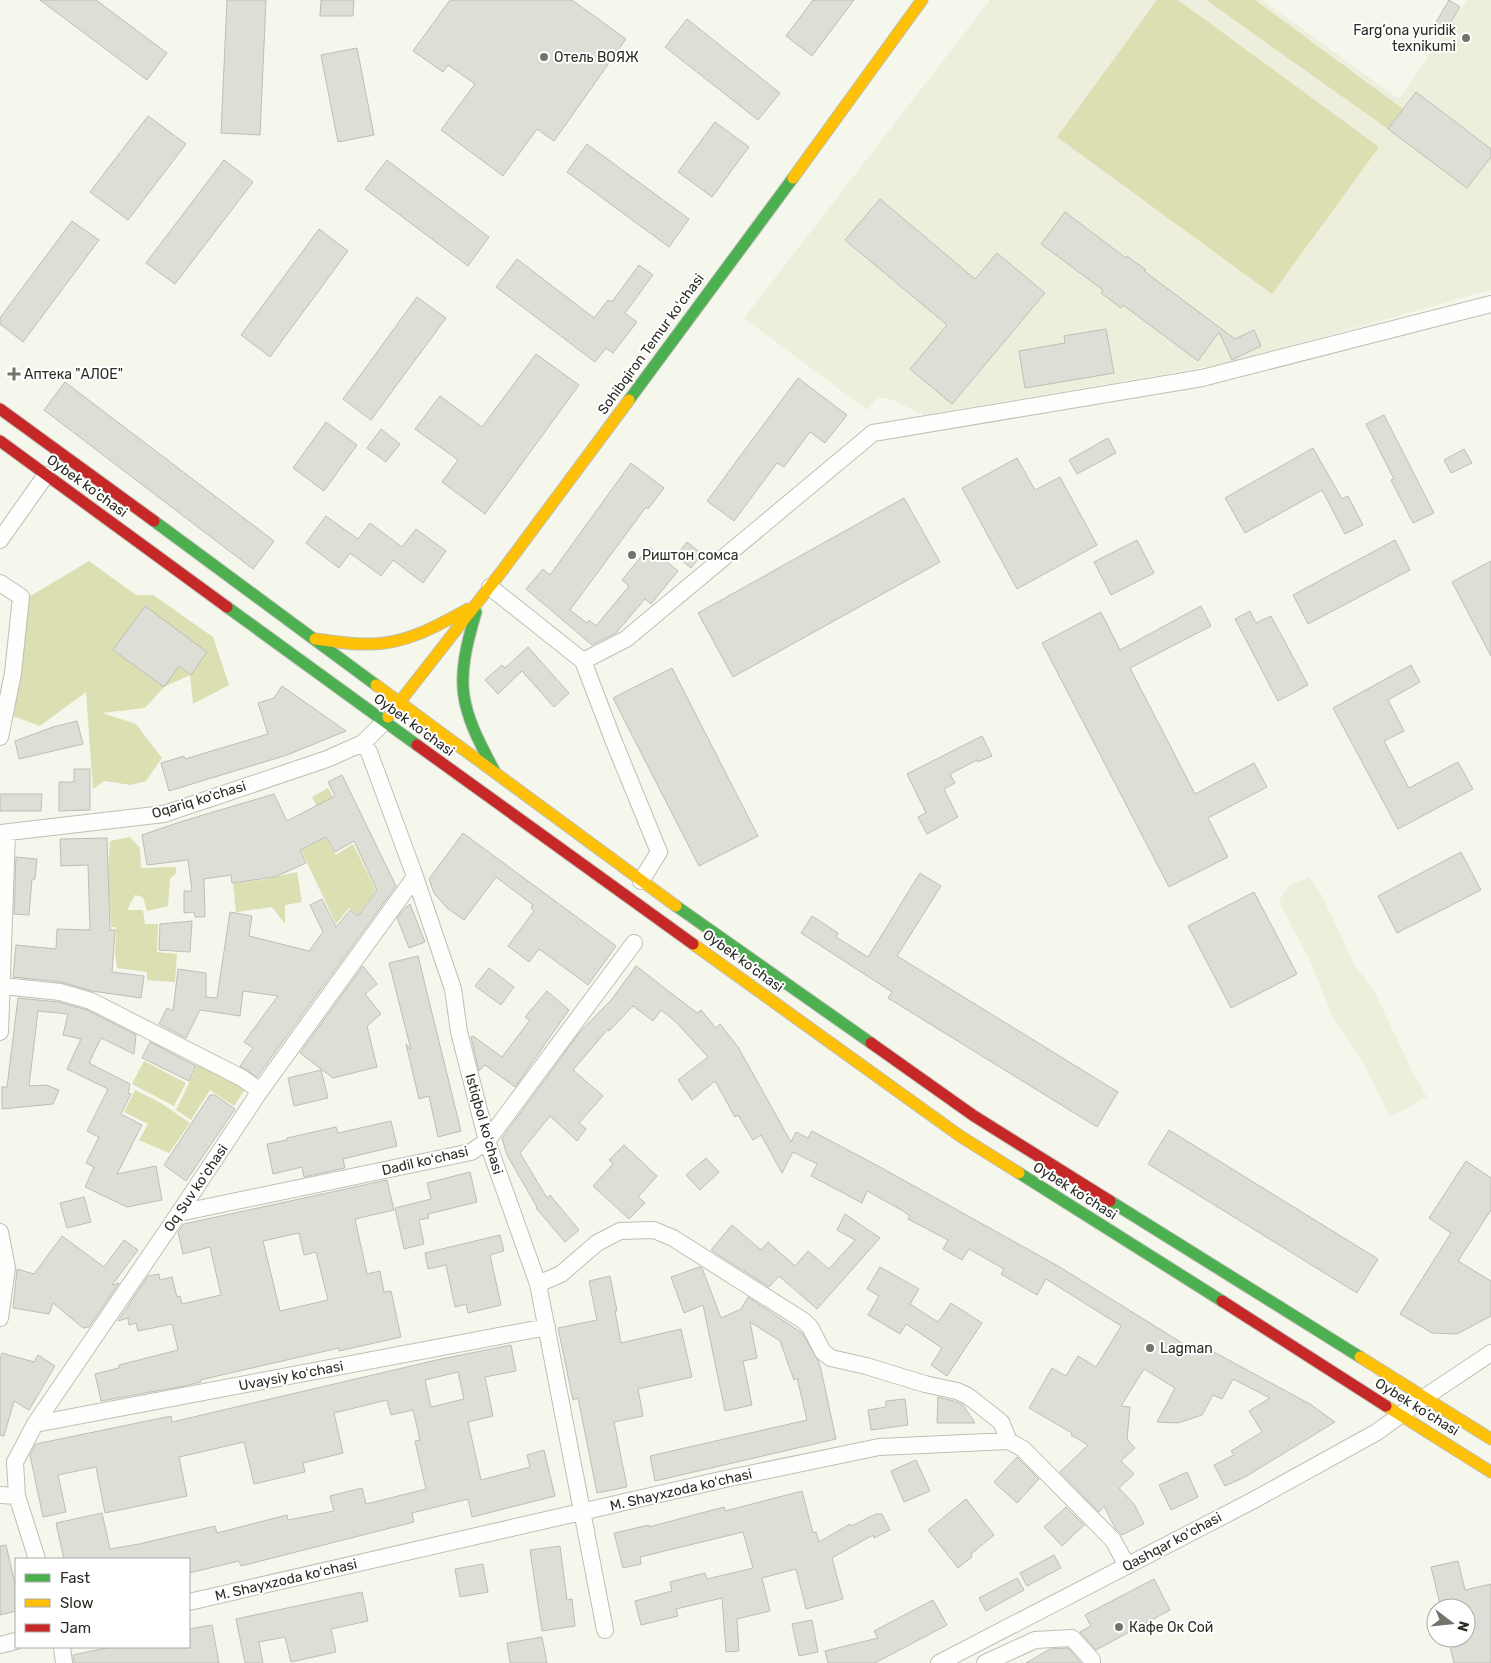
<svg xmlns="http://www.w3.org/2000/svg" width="1491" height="1663" viewBox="0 0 1491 1663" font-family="Rubik,sans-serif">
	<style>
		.built { fill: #edefdc }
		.green { fill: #dbdfb2 }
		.building { fill: #dddfd6; stroke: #bdbeb6; fill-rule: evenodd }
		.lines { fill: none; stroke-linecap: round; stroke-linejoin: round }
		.street-casing { stroke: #bebfb7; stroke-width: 18 }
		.fast-casing { stroke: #bebfb7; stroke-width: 13 }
		.slow-casing { stroke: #bebfb7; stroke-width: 13 }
		.jam-casing { stroke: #bebfb7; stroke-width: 13 }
		.street { stroke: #fefefc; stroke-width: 16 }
		.fast { stroke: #4caf50; stroke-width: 11 }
		.slow { stroke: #ffc107; stroke-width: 11 }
		.jam { stroke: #c62828; stroke-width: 11 }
		.poi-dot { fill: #72736b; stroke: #fff; stroke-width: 2 }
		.labels { text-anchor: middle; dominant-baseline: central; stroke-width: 4; stroke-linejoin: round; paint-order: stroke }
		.poi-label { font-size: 14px; fill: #2b2c25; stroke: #fff; text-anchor: start }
		.street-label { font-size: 14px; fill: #2b2c25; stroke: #fff }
	</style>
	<rect width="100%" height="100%" fill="#f5f7ec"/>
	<path class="built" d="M990,0H1262L1399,99L1467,0H1491V290L1229,363L924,415L892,400L878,397L867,410L744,318Z
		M1309,877L1320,892L1355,965L1376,995L1416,1079L1427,1097L1390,1117L1363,1063L1332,1015L1310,961L1279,901L1289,886Z"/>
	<path class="green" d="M1157,0H1178L1379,147L1272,294L1057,137Z
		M1206,0H1255L1403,109L1388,129Z
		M89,561L136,595H153L213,637L229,685L193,704L190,675L164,687L145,708L102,713L136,724L162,758L146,781L131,785L104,781L93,789L86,692L40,726L10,715L22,601Z
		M328,788L342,813L339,829L326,839L336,855L353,844L376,890L358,915L349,908L336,924L301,850L331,835L312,797Z
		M130,837L140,848L141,868L176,867V873L170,879L168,906L147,911L143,897L135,895L127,910H143L145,924H158L157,952L177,954L175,982L147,980V972L117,968L115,955L116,927H111L108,872L110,841Z
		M297,872L302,902L285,905V924L272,907L236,912L233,883L262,880Z
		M144,1061L186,1083L174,1106L132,1084Z
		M199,1062L246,1088L234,1106L210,1090L191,1120L176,1110Z
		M135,1090L161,1103L190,1123L169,1153L139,1140L148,1124L124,1112Z"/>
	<path class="building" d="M40,0H96L167,53L147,80Z
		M227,0H266L260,135L221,133Z
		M321,0H354L353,16H320Z
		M450,0H572L626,39L554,141L537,129L503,176L441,130L475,84L448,65L443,72L413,51Z
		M813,0H854L812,56L786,36Z
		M1449,0L1460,7L1443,35L1432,29Z
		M687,19L780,93L758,120L665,47Z
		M357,48L374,135L338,142L321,55Z
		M1416,92L1491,149V157L1467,188L1388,129Z
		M148,116L186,144L128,220L90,192Z
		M715,122L749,147L712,197L678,172Z
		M587,144L689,219L669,247L567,172Z
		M224,160L253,182L175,284L146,263Z
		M387,160L489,237L468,266L365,189Z
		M880,199L975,279L997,253L1045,293L952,404L910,369L947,325L845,240Z
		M1065,212L1126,258L1127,256L1146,270L1144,271L1235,339L1254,330L1261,346L1232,360L1219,332L1198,361L1123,305L1121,308L1101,293L1103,290L1041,244Z
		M72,221L99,240L23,342L0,324V318Z
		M319,229L348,251L270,357L241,335Z
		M517,259L594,318L608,300L612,302L639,265L653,275L625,313L637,322L613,353L606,348L595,362L496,287Z
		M417,297L446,318L371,420L343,399Z
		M1106,329L1114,373L1025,388L1019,351L1065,343L1064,336Z
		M536,354L579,385L485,514L442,482L458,460L415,429L440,396L482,427Z
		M798,378L847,415L825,443L810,432L784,467L777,463L734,521L707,501Z
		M65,382L274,541L253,569L44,410Z
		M1384,415L1434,513L1413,523L1391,480L1394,479L1366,424Z
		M326,422L357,445L324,491L293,468Z
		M381,429L400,444L386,462L367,448Z
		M1108,438L1116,453L1077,474L1069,460Z
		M1313,448L1342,499L1348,496L1363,525L1345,534L1322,490L1245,533L1225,498Z
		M1464,449L1472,463L1451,473L1444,460Z
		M1017,458L1035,490L1060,477L1097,545L1017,589L962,488Z
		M631,463L664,488L648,509L646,507L570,610L587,623L589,620L596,626L629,586L622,580L649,547L678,571L651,604L645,599L616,633L592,645L526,589L543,569L550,575Z
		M904,498L940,562L733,677L698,613Z
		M326,516L358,539L370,523L402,547L416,529L446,551L423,583L393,560L381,576L350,553L339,568L306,543Z
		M1137,540L1154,573L1111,595L1094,562Z
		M1395,540L1410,570L1308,624L1293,595Z
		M687,542L702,554L691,568L676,556Z
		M1491,561V656L1452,582Z
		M145,606L207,652L191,675L179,666L164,687L113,650Z
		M1201,606L1211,626L1130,668L1195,794L1254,763L1267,787L1208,818L1228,857L1169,887L1042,643L1101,612L1120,650Z
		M1250,611L1256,623L1271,616L1308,685L1278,701L1235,619Z
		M528,647L569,693L554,707L522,671L498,694L485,680L502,665L505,668Z
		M1411,665L1420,682L1388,700L1404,731L1384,741L1409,788L1458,762L1473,789L1398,829L1333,708Z
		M672,668L758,836L699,866L613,698Z
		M282,686L346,731L287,755L169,791L161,763L184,756L185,759L268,734L258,703L274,698Z
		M77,721L83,744L19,759L15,741L53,727Z
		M982,736L992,756L978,762L977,760L950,774L955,783L944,789L958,817L927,834L918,817L926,813L907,774Z
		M74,769H90V810L59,811V782H74Z
		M342,775L396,886L257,1077L240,1066L253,1048L244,1042L278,996L243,991L240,1016L200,1010L186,1038L159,1024L167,1008L173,1011L178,969L206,973V997L217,998L230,912L252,916L249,936L309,951L323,932L310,905L322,899L336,927L350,910L358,916L377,890L354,841L335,852L326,837L300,850L306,863L275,877L232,883L231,875L204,879L205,917H195L194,912L184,913V891H192L188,860L147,865L142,835L183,821L274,794L287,821L335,796L328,782Z
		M0,794H42L41,811H0Z
		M463,833L616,946L588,985L539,949L529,962L508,946L534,911L531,908L533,905L496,877L464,920L447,908L434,893L429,879Z
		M107,838L110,930H115L112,972L144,976L141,998L92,991L61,982L13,977L16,945L56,949L57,929L90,930L88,865L61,866L60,839Z
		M1461,852L1481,890L1397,933L1378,896Z
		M16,857L37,859L35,879H32L29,915L14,914Z
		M920,873L941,886L897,956L1118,1092L1097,1127L888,998L892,992L801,933L812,916L838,933L836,937L868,957Z
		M1254,892L1297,974L1231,1008L1188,926Z
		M410,904L425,942L409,948L397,918L407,906V907Z
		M192,921L190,952L159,950L160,924Z
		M418,956L461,1131L438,1137L429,1096L419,1099L406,1044L411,1050L389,963Z
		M363,966L377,984L365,994L381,1014L367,1026L377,1067L333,1078L300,1053Z
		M636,966L697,1013L701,1010L716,1028L720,1024L738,1047L791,1142L796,1132L808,1138L812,1131L880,1167L1058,1266L1195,1351L1199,1344L1310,1404L1335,1422L1245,1477L1225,1486L1214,1465L1234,1455L1231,1451L1262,1432L1249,1411L1270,1398L1233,1379L1222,1399L1213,1395L1202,1415L1178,1423L1157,1422L1175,1388L1144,1369L1121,1406L1130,1407L1127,1439L1135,1448L1121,1461L1134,1474L1119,1488L1134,1504L1144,1524L1122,1535L1115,1528L1104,1506L1099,1512L1060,1472L1088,1445L1071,1435L1072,1433L1029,1408L1052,1368L1066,1376L1078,1356L1096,1367L1121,1326L1046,1279L1037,1295L1001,1274L1004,1269L969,1249L962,1260L943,1249L948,1240L908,1219L910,1216L903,1211L867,1191L862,1203L811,1176L817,1164L793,1152L782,1173L761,1135L753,1140L738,1115L735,1117L715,1081L692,1100L678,1080L708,1057L675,1021L661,1010L653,1021L633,1006L609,1031L608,1029L573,1070L603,1096L579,1123L586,1129L577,1141L550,1116L520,1153L547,1198L550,1195L579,1230L565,1242L536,1208L537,1207L507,1155L502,1138L580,1032L612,999Z
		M489,968L514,987L501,1005L475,986Z
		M547,991L569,1010L515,1087L485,1065L479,1071L471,1037L473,1036L502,1057L530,1020L525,1017Z
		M18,998L58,1002L87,1010L136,1035L134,1054L101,1038L89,1063L130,1084L128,1093L131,1094L121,1114L142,1125L117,1174L156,1166L162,1200L127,1207L85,1187L94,1167L86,1163L99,1137L87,1131L108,1089L67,1069L81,1039L63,1035L68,1014L38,1011L29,1086L46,1085L59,1090L53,1104L2,1109V1087H7Z
		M150,1042L196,1066L189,1081L142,1058Z
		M321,1070L328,1098L294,1106L288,1078Z
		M210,1095H215L235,1109L186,1181L164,1165Z
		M391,1121L397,1146L343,1159L345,1168L304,1177L302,1167L273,1174L267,1144L287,1140V1138L336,1127L338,1133Z
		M1169,1130L1378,1259L1357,1293L1148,1164Z
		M624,1145L657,1176L638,1197L645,1203L629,1219L593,1186L613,1164L609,1160Z
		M706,1158L719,1172L700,1190L686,1175Z
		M1466,1161L1491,1178V1210L1458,1261L1491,1281V1316L1457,1334L1432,1333L1400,1314L1451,1233L1429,1218Z
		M470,1172L477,1202L428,1214L429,1218L419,1220L424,1244L404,1249L395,1208L431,1199L427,1183Z
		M387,1180L394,1210L355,1219L367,1274L380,1271L384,1292L391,1291L401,1337L339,1351V1348L200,1380L201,1382L184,1386L101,1401L95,1374L119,1368V1365L178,1350L172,1324L138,1331L136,1323L129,1325L128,1318L118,1321L148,1276L159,1274L160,1280L172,1277L177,1297L180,1296L182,1304L221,1295L210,1247L183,1254L178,1232L184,1224ZM299,1233L304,1255L316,1252L328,1300L280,1311L263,1241Z
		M84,1197L91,1222L67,1228L60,1203Z
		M845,1214L880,1238L817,1309L779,1276L769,1287L711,1250L732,1225L761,1250L768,1242L795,1266L808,1251L829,1269L855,1240L837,1230Z
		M500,1235L504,1251L490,1255L501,1305L468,1313L466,1304L455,1307L446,1265L428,1269L425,1253Z
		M62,1236L104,1267L124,1240L138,1250L112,1285L119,1283L89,1327L83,1328L53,1303L49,1314L13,1308L17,1269L34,1274Z
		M699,1267L702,1268L721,1318L741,1309L748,1297L802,1333L818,1360L821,1370L836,1439L655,1481L650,1456L807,1420L797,1378L794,1380L780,1341L750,1322L757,1358L743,1361L752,1405L725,1411L703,1305L684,1313L671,1277Z
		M880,1267L919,1289L910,1304L938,1322L951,1303L982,1323L947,1376L931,1365L942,1348L906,1324L900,1334L868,1315L879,1296L867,1289Z
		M610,1276L617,1311H615L621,1343L681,1329L692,1377L638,1389L643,1416L614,1422L627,1487L597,1493L578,1398L573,1400L558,1328L597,1320L589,1281Z
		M511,1345L516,1371L485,1377L493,1416L468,1422L481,1480L530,1467L527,1455L544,1450L555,1496L472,1517L468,1499L412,1513L414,1522L241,1566L239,1561L189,1573V1559H64L56,1523L102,1513L110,1549L139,1544L215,1526L217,1533L287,1515L288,1520L334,1511L330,1496L362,1488L366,1504L426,1489L415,1441L420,1440L413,1410L391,1415L387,1400L334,1413L343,1453L303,1463L305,1472L254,1484L244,1442L179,1457L187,1496L105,1513L96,1467L58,1475L66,1512L43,1517L30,1455L36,1444L171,1416L172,1422L441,1359ZM458,1372L464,1399L431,1407L425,1380Z
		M2,1353L34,1362L38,1355L55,1366L29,1410L14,1401L4,1436L0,1435V1360Z
		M938,1397L954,1401L963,1405L975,1423H937Z
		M905,1399L908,1425L871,1430L868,1410L886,1407V1401Z
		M1017,1457L1039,1479L1017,1503L994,1482Z
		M916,1460L930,1491L904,1502L891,1471Z
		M1187,1472L1198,1497L1171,1510L1159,1485Z
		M802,1491L813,1533L816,1532L819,1542L850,1524L851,1526L876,1514H882L890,1530L874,1538L873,1535L832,1558L843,1599L806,1609L796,1569L762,1578L770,1611L737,1619L739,1651L726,1652L722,1598L676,1609L678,1616L641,1625L635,1601L672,1591L670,1582L705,1573L707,1579L753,1568L743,1532L640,1557L641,1564L623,1568L614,1533L649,1525V1527L724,1507L725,1511Z
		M966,1499L994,1535L971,1554L972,1557L958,1568L928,1530Z
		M1066,1507L1084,1525L1062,1546L1044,1527Z
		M6,1545L16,1588V1611L0,1615V1546Z
		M560,1546L567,1600L572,1599L575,1626L542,1631L530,1550Z
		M1054,1555L1061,1568L1027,1586L1020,1573Z
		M1458,1561L1465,1590L1491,1584V1663H1454L1448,1638H1466V1608H1441L1431,1567Z
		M483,1564L488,1592L460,1597L455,1569Z
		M1017,1578L1024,1590L986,1611L979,1598Z
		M1154,1579L1170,1610L1096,1650L1080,1632L1091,1626L1085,1615Z
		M362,1592L368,1621L331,1629L336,1652L291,1662L285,1637L259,1642L263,1663H245L236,1619Z
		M933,1600L947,1625L875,1663H828L825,1651L878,1638L874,1631Z
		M812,1620L818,1652L799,1656L792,1624Z
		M212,1625L219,1663H74L73,1655L111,1647H189V1629Z
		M542,1637L547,1663H510L507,1643Z
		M1068,1648L1081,1663H1026L1050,1649Z"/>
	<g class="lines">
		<defs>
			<path id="street" d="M0,540L46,475
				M0,583L21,597L13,673L4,718
				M490,587L583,661L626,639L873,433L1202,378L1491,304
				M583,661L614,742L659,852L641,881
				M0,718H4L0,737
				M363,743L369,752L413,871L453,989L459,1032L487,1141L538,1284L605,1630
				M0,833L164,814L327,759L363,743L384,722
				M3,986L60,992L91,1001L242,1078L260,1091
				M0,1032L7,833
				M179,1213L471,1152L487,1141L634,943
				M0,1232L7,1268L0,1318
				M538,1284L561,1274L597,1243L620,1231L654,1230L673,1238L804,1321L810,1327L823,1352L831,1358L866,1366L925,1384L957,1391L968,1396L1001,1422L1009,1441
				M35,1424L547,1327
				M0,1495L17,1496L15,1462L35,1424L179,1213L260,1091L415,877
				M17,1496L37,1559
				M189,1602L725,1479L879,1447L1009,1441L1023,1449L1113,1540L1127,1566
				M0,1645L16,1641
				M62,1647L64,1663
				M939,1663L1252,1501L1377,1432L1425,1397L1491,1353
				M985,1663L1035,1640L1072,1638L1092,1660V1663"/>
			<path id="fast" d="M629,400L793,178
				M154,521L376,685
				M227,607L417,745
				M476,612C454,686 459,705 495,772
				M676,906L871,1043
				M1019,1173L1222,1301
				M1110,1201L1360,1357"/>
			<path id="slow" d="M793,178L922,0
				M315,639C333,641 351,645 370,644C406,644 437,626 468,609
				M376,685L676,906
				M388,717L502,571L629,400
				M693,944L960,1136L1019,1173
				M1360,1357L1491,1439
				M1386,1406L1491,1472"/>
			<path id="jam" d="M0,409L154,521
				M0,441L227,607
				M417,745L693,944
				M871,1043L974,1116L1110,1201
				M1222,1301L1386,1406"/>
		</defs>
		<use href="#street" class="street-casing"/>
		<use href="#fast" class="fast-casing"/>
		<use href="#slow" class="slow-casing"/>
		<use href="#jam" class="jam-casing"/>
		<use href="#street" class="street"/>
		<use href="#fast" class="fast"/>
		<use href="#slow" class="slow"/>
		<use href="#jam" class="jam"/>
	</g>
	<g class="poi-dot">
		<circle cx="1466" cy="38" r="5"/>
		<circle cx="544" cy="57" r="5"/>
		<path d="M11.5 366.5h5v5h5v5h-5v5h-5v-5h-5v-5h5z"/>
		<circle cx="632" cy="555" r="5"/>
		<circle cx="1150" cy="1348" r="5"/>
		<circle cx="1119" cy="1627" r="5"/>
	</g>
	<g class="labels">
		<g class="poi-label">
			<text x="1456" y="30" text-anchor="end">Farg‘ona yuridik<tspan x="1456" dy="16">texnikumi</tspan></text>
			<text x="554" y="57">Отель ВОЯЖ</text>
			<text x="24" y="374">Аптека "АЛОЕ"</text>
			<text x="642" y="555">Риштон сомса</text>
			<text x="1160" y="1348">Lagman</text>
			<text x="1129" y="1627">Кафе Ок Сой</text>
		</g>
		<g class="street-label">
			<text transform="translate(651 344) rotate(-54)">Sohibqiron Temur koʻchasi</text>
			<text transform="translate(87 486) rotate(36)">Oybek ko‘chasi</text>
			<text transform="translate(414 725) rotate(36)">Oybek ko‘chasi</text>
			<text transform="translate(199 800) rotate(-17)">Oqariq ko'chasi</text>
			<text transform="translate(743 961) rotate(36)">Oybek ko‘chasi</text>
			<text transform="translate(484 1124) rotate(74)">Istiqbol koʻchasi</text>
			<text transform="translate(425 1161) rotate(-13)">Dadil koʻchasi</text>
			<text transform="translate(196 1188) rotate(-56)">Oq Suv koʻchasi</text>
			<text transform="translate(1075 1191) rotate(32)">Oybek ko‘chasi</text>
			<text transform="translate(291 1376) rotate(-11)">Uvaysiy koʻchasi</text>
			<text transform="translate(1417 1407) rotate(32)">Oybek ko‘chasi</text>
			<text transform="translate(681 1490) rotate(-13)">M. Shayxzoda koʻchasi</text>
			<text transform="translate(1172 1542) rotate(-28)">Qashqar koʻchasi</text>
			<text transform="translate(286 1580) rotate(-13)">M. Shayxzoda koʻchasi</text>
		</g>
	</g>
	<rect x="15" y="1558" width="175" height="90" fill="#ffffff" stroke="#aaaba8"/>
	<rect x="25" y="1574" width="25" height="8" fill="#4caf50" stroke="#aaaba8"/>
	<text x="60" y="1583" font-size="15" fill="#2b2c25">Fast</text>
	<rect x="25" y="1599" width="25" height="8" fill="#ffc107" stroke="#aaaba8"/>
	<text x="60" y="1608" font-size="15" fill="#2b2c25">Slow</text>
	<rect x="25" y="1624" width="25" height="8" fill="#c62828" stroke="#aaaba8"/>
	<text x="60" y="1633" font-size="15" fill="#2b2c25">Jam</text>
	<g transform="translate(1451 1623) rotate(106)"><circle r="24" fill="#ffffff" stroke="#aaaba8"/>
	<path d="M0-4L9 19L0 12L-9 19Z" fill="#72736b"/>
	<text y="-8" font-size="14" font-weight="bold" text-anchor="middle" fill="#2b2c25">N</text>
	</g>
</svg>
